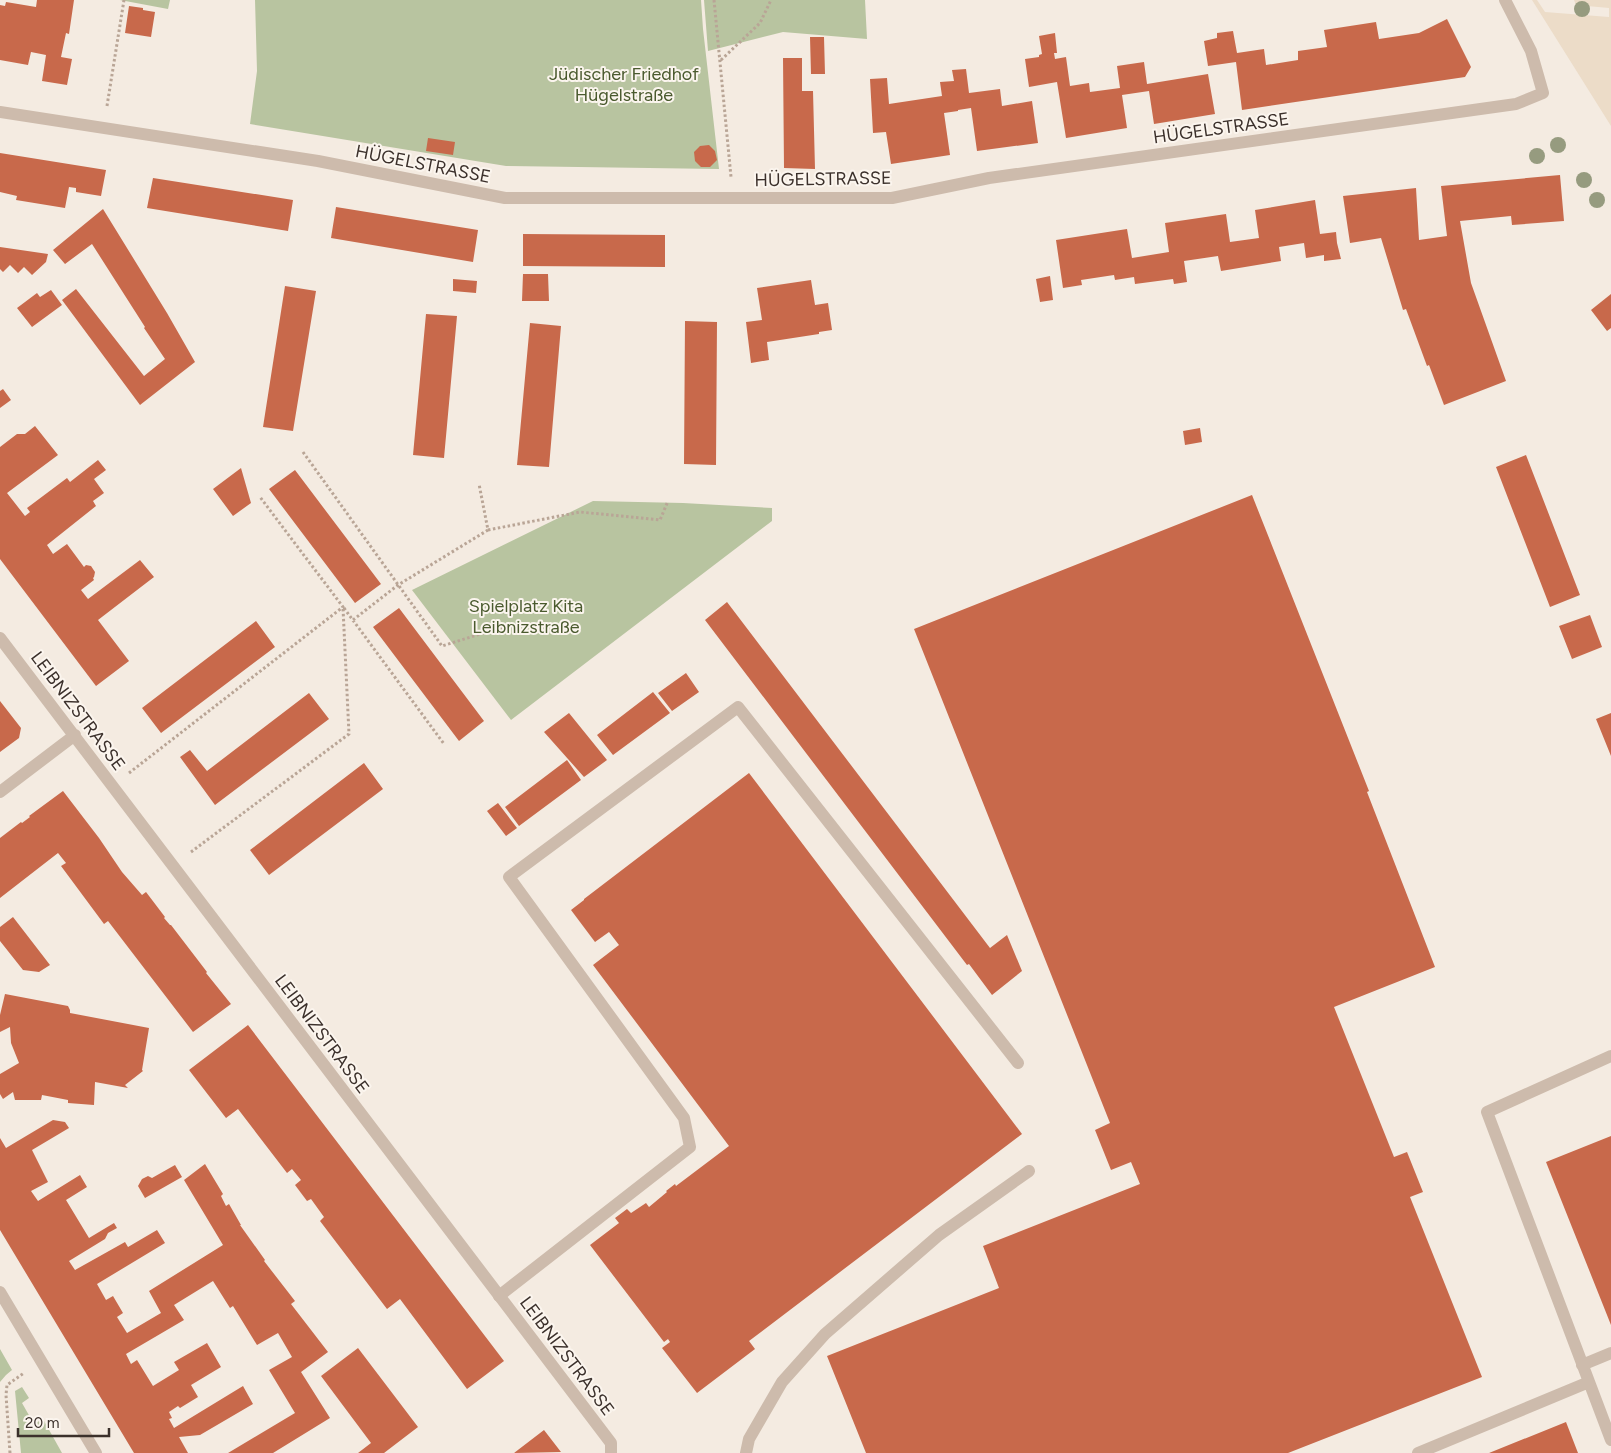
<svg xmlns="http://www.w3.org/2000/svg" width="1611" height="1453" viewBox="0 0 1611 1453" font-family="Figtree,sans-serif">
	<style>
		.green { fill: #b8c4a0 }
		.plaza { fill: #ecdcc8 }
		.building { fill: #c8694b }
		.lines { fill: none; stroke-linecap: round; stroke-linejoin: round }
		.path { stroke: #b9a596; stroke-width: 3; stroke-dasharray: 2.5 2.5; stroke-linecap: butt }
		.service { stroke: #cdbbac; stroke-width: 12 }
		.minor { stroke: #cdbbac; stroke-width: 12 }
		.tertiary { stroke: #cdbbac; stroke-width: 12 }
		.tree { fill: #969b7f }
		.labels { text-anchor: middle; dominant-baseline: central; stroke-width: 4; stroke-linejoin: round; paint-order: stroke }
		.park-label { font-size: 18px; fill: #4a5a2e; stroke: #fbf5ee }
		.street-label { font-size: 18px; fill: #3b302b; stroke: #fbf5ee }
	</style>
	<rect width="100%" height="100%" fill="#f4ebe1"/>
	<path class="green" d="M120,0H170L168,9Z
		M255,0H701L703,29L719,169L506,166L250,124L257,71Z
		M704,0H865L867,39L783,32L708,51Z
		M593,501L683,503L772,508V521L511,720L412,590Z
		M0,1349L12,1370L6,1375L0,1382Z
		M22,1387L29,1398L22,1403L34,1424L43,1419L62,1453H21L15,1391Z"/>
	<path class="plaza" d="M1532,0H1537L1545,12L1609,17V8L1576,5L1574,0H1611V126Z"/>
	<path class="building" d="M37,0H74L69,34L66,33L61,57L72,59L67,85L42,81L46,55L31,52L28,65L0,60V5L5,6L6,2L36,7Z
		M129,6L143,8V10L155,12L151,37L125,33Z
		M1447,19L1471,67L1465,77L1242,110L1236,62L1208,66L1204,41L1217,38V33L1233,31L1237,53L1264,49L1266,65L1298,60V51L1327,47L1324,30L1376,22L1379,39L1419,33Z
		M1055,33L1057,53H1054L1055,59L1066,57L1070,86L1089,83L1090,92L1120,88L1117,66L1144,62L1147,84L1208,74L1215,114L1154,124L1149,91L1122,95L1127,128L1066,138L1057,82L1029,87L1025,59L1039,57V55L1042,54L1039,36Z
		M810,37H824L825,74H811Z
		M783,58H802V91H813L815,169L784,168Z
		M966,69L969,93L1000,89L1002,106L1032,101L1038,143L977,151L971,108L958,110V111L944,113L950,155L891,164L886,132L873,133L870,79L887,78L889,104L942,96L940,82L954,81L952,70Z
		M428,138L455,142L453,155L426,151Z
		M709,145L715,151L717,160L710,167H701L695,161L694,152L700,146Z
		M0,153L106,170L101,196L76,192V188L69,187L65,208L16,200L17,196L0,192Z
		M1560,175L1564,221L1512,225L1511,216L1460,221L1471,283L1506,381L1444,405L1429,365L1427,366L1406,309L1403,310L1381,238L1350,243L1343,196L1416,188L1419,240L1447,236L1441,186Z
		M153,178L293,200L288,231L147,208Z
		M1315,200L1320,234L1336,232L1337,243L1341,259L1324,261V255L1306,258L1304,243L1279,247L1281,261L1221,271L1218,256L1184,261L1187,282L1174,284L1173,279L1135,284L1134,277L1115,280L1114,275L1081,280L1082,285L1063,288L1056,240L1127,229L1132,258L1169,252L1165,223L1226,214L1230,242L1259,238L1255,210Z
		M336,207L478,230L473,262L331,238Z
		M103,209L167,313L195,362L140,405L62,300L76,289L144,376L165,359L144,328L145,327L92,244L65,264L53,250Z
		M523,234L665,235V267L523,266Z
		M0,247L48,254L46,262L32,275L24,267L18,273L10,265L3,272L0,269Z
		M523,274H548L549,301H522Z
		M1050,276L1053,300L1040,302L1036,279Z
		M453,279L477,281L476,293L453,291Z
		M811,280L815,305L828,303L832,330L819,332V334L767,342L769,360L751,363L746,322L762,320L757,288Z
		M285,286L316,291L293,431L263,427Z
		M51,290L62,305L32,327L17,308L37,293L40,297Z
		M1611,294V328L1607,331L1591,310Z
		M426,314L457,316L444,458L413,455Z
		M685,321L717,322L716,465L684,464Z
		M530,323L561,326L549,467L517,465Z
		M3,389L11,400L0,408V391Z
		M35,426L58,455L7,493L25,516L30,512L27,508L67,478L70,482L98,460L106,470L94,479L104,493L93,501L96,506L47,545L53,554L67,544L84,567L86,565L91,566L95,572L94,577L93,578L94,580L81,590L88,599L140,560L154,577L98,620L129,661L96,686L0,559V447L17,434H25Z
		M1200,428L1202,442L1185,445L1183,431Z
		M1526,455L1580,595L1550,607L1496,467Z
		M241,468L251,503L233,516L213,489Z
		M295,470L381,584L355,603L269,489Z
		M1252,495L1369,791L1367,792L1435,967L1334,1007L1394,1157L1407,1152L1423,1192L1410,1197L1482,1377L1288,1453H866L827,1356L999,1288L983,1246L1140,1184L1131,1162L1111,1170L1095,1130L1110,1123L914,629Z
		M727,602L990,948L1007,935L1022,971L992,995L969,964L967,965L705,620Z
		M399,608L484,721L459,741L373,627Z
		M1590,615L1602,647L1572,659L1559,626Z
		M256,621L275,647L161,733L142,708Z
		M686,673L699,692L672,711L658,693Z
		M653,692L670,713L613,755L597,735Z
		M309,693L329,719L215,805L180,757L190,750L207,771Z
		M0,701L21,728L19,738L0,752Z
		M569,713L607,760L584,777L544,732Z
		M1611,713V756L1596,719Z
		M567,760L581,780L519,826L505,807Z
		M364,763L383,789L269,875L250,850Z
		M749,773L1022,1134L749,1341L755,1349L697,1393L662,1348L670,1342L668,1339L664,1342L590,1245L619,1223L615,1218L627,1209L631,1213L646,1203L649,1207L667,1192L666,1191L675,1184L676,1186L729,1146L593,965L619,945L609,932L595,942L571,910L584,900V899Z
		M63,791L99,838L122,872L142,895L146,892L165,917L164,918L170,925H171L207,972L206,973L231,1004L193,1032L108,921L104,924L61,866L66,863L58,853L0,898V838L21,822L22,823L30,817L29,816Z
		M498,803L517,828L506,836L487,811Z
		M13,917L50,965L39,972L23,970L0,941V927Z
		M5,994L68,1006L70,1010V1013L149,1028L142,1070L143,1071L125,1085L128,1088L95,1082L94,1105L68,1103V1100L42,1095L41,1100H15L13,1092L3,1099L0,1094V1074L19,1063L11,1043L10,1027L0,1032V1015Z
		M248,1025L504,1361L467,1389L400,1299L387,1309L320,1221L324,1217L311,1199L307,1201L295,1185L301,1180L292,1169L287,1173L238,1109L226,1118L189,1070Z
		M53,1120L65,1122L69,1128L32,1150L48,1182L31,1191L38,1201L80,1175L87,1187L66,1200L89,1238L114,1223L117,1228L108,1233L105,1239L69,1261L75,1270L125,1242L128,1247L157,1230L165,1243L97,1284L106,1300L113,1296L123,1313L117,1317L127,1333L161,1313L149,1291L223,1245L184,1180L205,1164L223,1194L221,1196L226,1206L229,1204L241,1225H240L265,1260L264,1261L295,1301L291,1304L328,1352L301,1372L330,1418L273,1453H228L295,1413L269,1370L292,1357L278,1333L257,1345L233,1306L230,1308L213,1281L174,1305L184,1320L126,1354L131,1364L137,1360L153,1386L179,1370L174,1362L207,1343L221,1367L191,1385L198,1397L180,1408L178,1406L169,1412L172,1418L169,1419L174,1428L243,1386L253,1404L200,1435L179,1437L188,1453H134L0,1230V1138L6,1148Z
		M1611,1136V1325L1546,1162Z
		M175,1165L182,1177L145,1198L138,1186L142,1179L148,1176L152,1178Z
		M358,1348L418,1427L384,1453H358L371,1443L321,1376Z
		M1566,1422L1578,1453H1489Z
		M544,1430L561,1452L514,1453Z"/>
	<g class="lines">
		<path class="path" d="M714,0L731,177
			M721,60L760,23L771,0
			M107,106L124,0
			M303,452L442,646L506,626
			M488,530L580,512L660,520L668,501
			M344,608L444,744
			M353,620L398,585L488,530L479,484
			M129,773L343,607L260,497
			M191,852L349,734L343,608
			M10,1453L6,1395L7,1385L24,1373"/>
		<path class="service" d="M1611,1056L1487,1112L1611,1440
			M499,1296L690,1147L684,1118L509,877L738,707L1018,1063
			M1582,1365L1611,1353
			M746,1453L749,1439L782,1382L825,1334L939,1235L1029,1171
			M1418,1453L1589,1382"/>
		<path class="minor" d="M0,112L318,161L505,198H892L989,178L1516,104L1543,93L1531,51L1505,0
			M0,638L611,1443V1453
			M0,792L75,735"/>
		<path class="tertiary" d="M0,1292L96,1453"/>
	</g>
	<g class="tree">
		<circle cx="1582" cy="9" r="8"/>
		<circle cx="1558" cy="145" r="8"/>
		<circle cx="1537" cy="156" r="8"/>
		<circle cx="1584" cy="180" r="8"/>
		<circle cx="1597" cy="200" r="8"/>
	</g>
	<g class="labels">
		<g class="park-label">
			<text x="624" y="74">Jüdischer Friedhof<tspan x="624" dy="21">Hügelstraße</tspan></text>
			<text x="526" y="606">Spielplatz Kita<tspan x="526" dy="21">Leibnizstraße</tspan></text>
		</g>
		<g class="street-label">
			<text transform="translate(1221 128) rotate(-8)">HÜGELSTRASSE</text>
			<text transform="translate(423 164) rotate(11)">HÜGELSTRASSE</text>
			<text transform="translate(823 179) rotate(-1)">HÜGELSTRASSE</text>
			<text transform="translate(78 711) rotate(53)">LEIBNIZSTRASSE</text>
			<text transform="translate(322 1034) rotate(53)">LEIBNIZSTRASSE</text>
			<text transform="translate(567 1356) rotate(53)">LEIBNIZSTRASSE</text>
		</g>
	</g>
	<path d="M18 1428v8h91v-8" fill="none" stroke="#3b302b" stroke-width="2.5"/>
	<text x="25" y="1428" font-size="15" fill="#3b302b" stroke="#fbf5ee" stroke-width="4" paint-order="stroke">20 m</text>
</svg>
